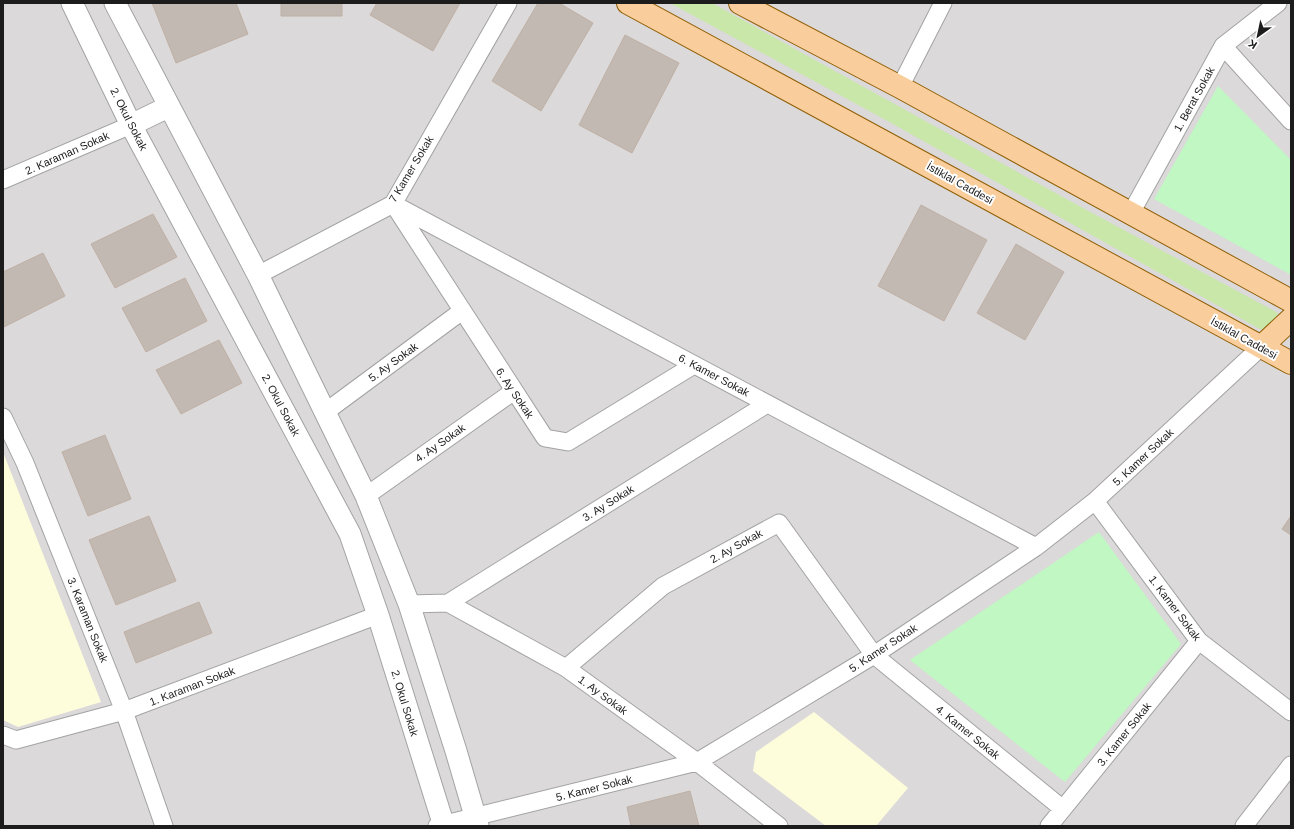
<svg xmlns="http://www.w3.org/2000/svg" width="1294" height="829" viewBox="0 0 1294 829" font-family="Helvetica,sans-serif">
	<style>
		.residential { fill: #dbd9d9 }
		.education { fill: #fefddb }
		.grass { fill: #c9e7a9 }
		.park { fill: #c0f7c2 }
		.building { fill: #c2b9b2; stroke: #bfb0a5 }
		.lines { fill: none; stroke-linecap: round; stroke-linejoin: round }
		.minor-casing { stroke: #a3a3a3; stroke-width: 19 }
		.tertiary-casing { stroke: #a3a3a3; stroke-width: 23 }
		.primary-casing { stroke: #905e05; stroke-width: 24 }
		.minor { stroke: #fff; stroke-width: 17 }
		.tertiary { stroke: #fff; stroke-width: 21 }
		.primary { stroke: #f9ce9c; stroke-width: 22 }
		.labels { text-anchor: middle; dominant-baseline: central; stroke-width: 4; stroke-linejoin: round; paint-order: stroke }
		.street-label { font-size: 11px; fill: #1c1c1c; stroke: #fff }
	</style>
	<rect width="100%" height="100%" fill="#eee9e2"/>
	<path class="residential" d="M3,3H1291V826H3Z"/>
	<path class="education" d="M3,452L101,702L18,727L3,720Z
		M814,712L908,788L876,826H826L753,771L756,752Z"/>
	<path class="grass" d="M670,3H712L1070,201L1278,313L1267,332L1258,328L884,119Z"/>
	<path class="park" d="M1218,86L1291,160V275L1154,199Z
		M1099,532L1181,644L1065,782L910,660Z"/>
	<path class="building" d="M152,3H236L248,34L176,63Z
		M281,3H342V16H281Z
		M377,3H460L433,51L370,15Z
		M538,3H559L593,23L541,111L492,81Z
		M625,35L679,63L632,153L579,125Z
		M921,205L987,240L944,321L878,286Z
		M153,214L177,257L115,288L91,244Z
		M1016,244L1064,272L1025,340L977,313Z
		M43,253L65,296L4,327L3,272Z
		M185,278L207,321L146,352L122,308Z
		M219,340L242,383L181,414L156,370Z
		M105,435L131,499L88,516L62,452Z
		M149,516L176,581L116,605L89,540Z
		M1291,516V535L1282,529Z
		M199,602L212,633L136,663L124,632Z
		M690,791L699,826H631L627,807Z"/>
	<g class="lines">
		<defs>
			<path id="minor" d="M1223,46L1291,121
				M900,87L943,3
				M3,180L131,125
				M393,204L1036,547
				M394,205L545,438L568,442L694,365
				M1131,213L1223,46L1278,3
				M258,275L393,204L508,3
				M324,413L462,311
				M3,417L25,463L124,711L164,826
				M366,496L514,391
				M1095,501L1199,641L1291,712
				M448,603L767,404
				M409,604L448,603L566,668L697,762L779,826
				M566,668L663,586L779,523L874,655L1063,809
				M3,735L16,740L124,711L378,615
				M437,826L697,762L874,655L1036,547L1095,501L1261,347
				M1049,826L1199,641
				M1244,826L1291,765"/>
			<path id="tertiary" d="M72,3L131,125L350,534L378,615L444,826
				M115,3L258,275L366,496L409,604L456,751L478,826
				M131,125L168,107"/>
			<path id="primary" d="M628,3L1291,363
				M740,3L900,87L1291,301
				M1261,347L1291,319"/>
		</defs>
		<use href="#minor" class="minor-casing"/>
		<use href="#tertiary" class="tertiary-casing"/>
		<use href="#primary" class="primary-casing"/>
		<use href="#minor" class="minor"/>
		<use href="#tertiary" class="tertiary"/>
		<use href="#primary" class="primary"/>
	</g>
	<g class="labels">
		<g class="street-label">
			<text transform="translate(1194 99) rotate(-61)">1. Berat Sokak</text>
			<text transform="translate(129 119) rotate(63)">2. Okul Sokak</text>
			<text transform="translate(67 153) rotate(-24)">2. Karaman Sokak</text>
			<text transform="translate(411 169) rotate(-59)">7 Kamer Sokak</text>
			<text transform="translate(960 183) rotate(29)">İstiklal Caddesi</text>
			<text transform="translate(1244 338) rotate(29)">İstiklal Caddesi</text>
			<text transform="translate(393 362) rotate(-36)">5. Ay Sokak</text>
			<text transform="translate(714 375) rotate(28)">6. Kamer Sokak</text>
			<text transform="translate(515 393) rotate(56)">6. Ay Sokak</text>
			<text transform="translate(281 405) rotate(62)">2. Okul Sokak</text>
			<text transform="translate(440 443) rotate(-35)">4. Ay Sokak</text>
			<text transform="translate(1143 457) rotate(-43)">5. Kamer Sokak</text>
			<text transform="translate(608 503) rotate(-32)">3. Ay Sokak</text>
			<text transform="translate(736 546) rotate(-29)">2. Ay Sokak</text>
			<text transform="translate(1175 608) rotate(53)">1. Kamer Sokak</text>
			<text transform="translate(88 620) rotate(68)">3. Karaman Sokak</text>
			<text transform="translate(883 648) rotate(-33)">5. Kamer Sokak</text>
			<text transform="translate(192 686) rotate(-21)">1. Karaman Sokak</text>
			<text transform="translate(603 695) rotate(36)">1. Ay Sokak</text>
			<text transform="translate(405 703) rotate(73)">2. Okul Sokak</text>
			<text transform="translate(968 732) rotate(39)">4. Kamer Sokak</text>
			<text transform="translate(1124 734) rotate(-51)">3. Kamer Sokak</text>
			<text transform="translate(594 788) rotate(-14)">5. Kamer Sokak</text>
		</g>
	</g>
	<rect width="1294" height="829" fill="none" stroke="#1c1c1c" stroke-width="8"/>
	<g transform="translate(1258 36) rotate(213)" stroke="#ffffff" stroke-width="3" paint-order="stroke">
	<path d="M0-3L7 15L0 10L-7 15Z" fill="#1c1c1c"/>
	<text y="-6" font-size="11" font-weight="bold" text-anchor="middle" fill="#1c1c1c">K</text>
	</g>
</svg>
